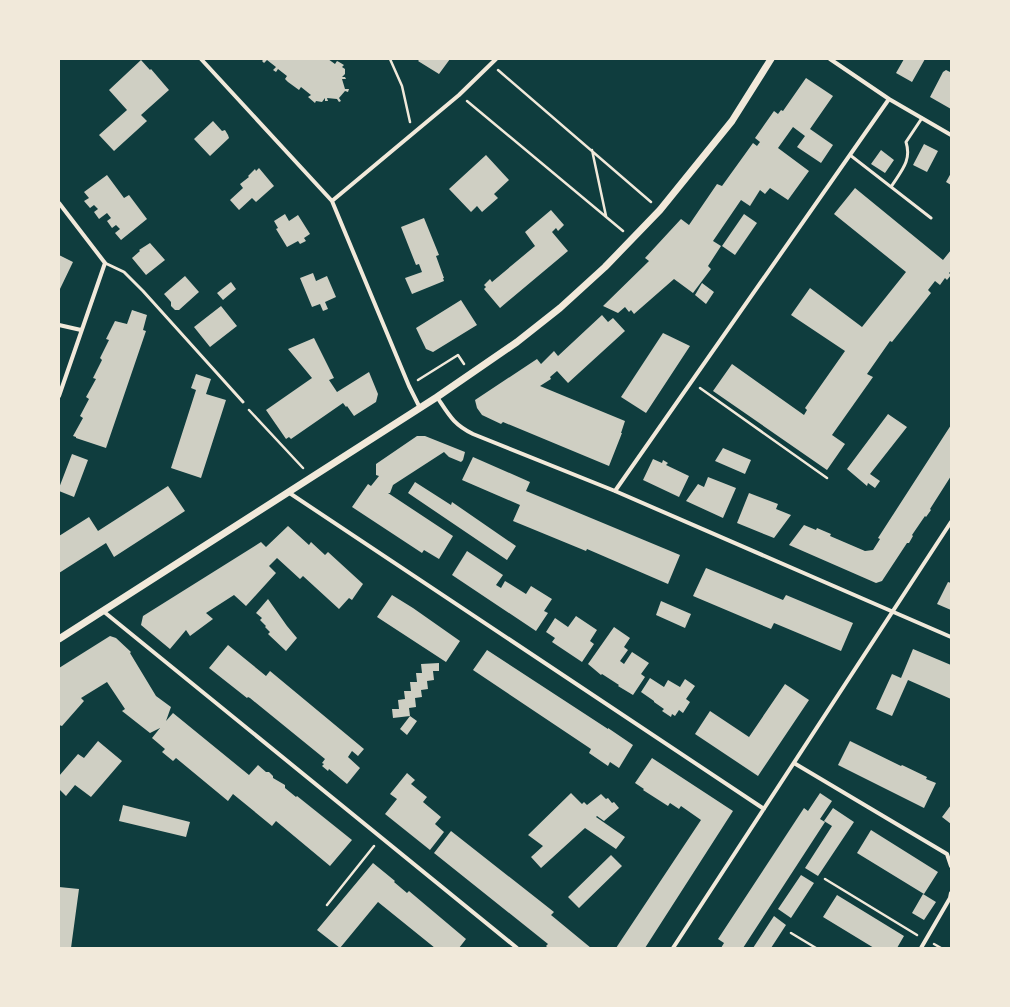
<svg xmlns="http://www.w3.org/2000/svg" width="1010" height="1007" viewBox="0 0 1010 1007" font-family="'Space Grotesk',sans-serif">
	<style>
		.building { fill: #cfcfc3 }
		.lines { fill: none; stroke-linecap: round; stroke-linejoin: round }
		.path { stroke: #f1e9da; stroke-width: 2.5 }
		.service { stroke: #f1e9da; stroke-width: 3 }
		.minor { stroke: #f1e9da; stroke-width: 4 }
		.tertiary { stroke: #f1e9da; stroke-width: 7 }
	</style>
	<rect width="100%" height="100%" fill="#0f3d3e"/>
	<path class="building" d="M264,59H328L335,64L337,61L339,62L344,65L342,67L345,69V74L342,77H345L346,79H342L345,89H349L348,92L345,91L339,98L341,101L339,102L337,99L327,98L328,101H325V98L322,102L316,101L315,103L308,97L311,95L301,87L299,90L288,82L285,79L287,76L278,69L276,72L273,70L276,67L267,60L264,63L262,61Z
		M420,59H450L439,74L418,61Z
		M904,59H925L912,82L896,73Z
		M141,60L150,70L151,69L169,90L141,115L147,121L114,151L99,135L127,110L109,90Z
		M951,69V109L930,97L943,72L946,70L950,72Z
		M806,78L833,96L810,129L833,145L821,163L797,147L805,136L793,127L778,148L809,171L788,200L770,188L765,194L760,190L750,206L741,200L713,241L721,246L708,266L711,269L693,293L674,279L634,314L631,310L629,312L625,307L618,313L603,306L649,261L645,258L681,219L689,225L717,184L722,186L753,143L757,146L760,142L755,138L774,111L778,114L781,110L783,111Z
		M213,121L222,131L225,130L228,135L229,138L210,156L194,139Z
		M924,144L938,151L927,172L913,165Z
		M881,150L894,160L885,173L871,164Z
		M486,155L509,180L494,194L498,198L482,212L477,206L471,212L449,189Z
		M259,168L274,186L256,202L252,198L239,210L230,200L243,188L240,184L249,177L248,176L255,169L256,171Z
		M951,173V185L946,182Z
		M107,175L124,198L129,195L147,219L121,240L115,233L120,229L116,225L112,228L107,221L111,218L107,213L99,219L94,212L98,209L94,205L90,208L84,201L89,198L84,192Z
		M855,188L943,260L951,250V271L949,273L951,275L947,280L945,278L940,285L935,281L928,290L931,293L892,342L890,341L867,374L873,377L832,435L845,444L827,470L713,391L732,364L804,415L807,410L805,408L845,351L791,315L810,288L862,327L906,272L834,214Z
		M551,210L564,225L558,231L556,228L552,232L568,251L500,308L484,289L486,287L484,285L490,279L492,282L535,246L525,232Z
		M285,214L289,221L298,215L310,234L304,238L306,241L300,244L298,241L287,247L276,229L278,228L274,221Z
		M744,214L757,223L735,255L722,246Z
		M424,218L439,255L436,256L444,278H443L444,281L412,294L405,278L422,272L419,264L416,265L401,227Z
		M150,243L165,260L146,275L132,258L140,251L139,250Z
		M59,255L73,262L59,291Z
		M313,273L316,281L327,276L336,297L325,302L328,309L323,311L320,304L312,307L300,278Z
		M185,276L199,292L179,310H175L171,306V302L164,294Z
		M231,282L236,289L223,300L217,293Z
		M702,283L714,292L706,304L695,295Z
		M461,300L477,325L433,352L426,349L416,328Z
		M221,306L237,326L210,347L194,327Z
		M132,310L147,315L143,330L146,331L106,448L76,438V437L73,436L83,418L80,416L89,399L86,397L96,379L93,378L102,360L100,358L109,340L106,339L115,321L127,324Z
		M602,315L608,322L613,318L625,331L568,383L557,371L550,377L551,379L540,386L625,421L621,433H622L609,466L503,422L501,424L482,415L477,408L475,400L537,359L541,364L554,351L558,356Z
		M663,333L690,346L646,413L621,397Z
		M314,338L334,378L329,380L337,392L369,372L378,394L376,402L354,416L347,406L346,407L343,403L291,439L289,437L286,439L266,410L312,378L288,349Z
		M196,374L211,379L206,394L226,400L201,478L171,468L196,390L191,388Z
		M888,414L907,427L870,474L880,481L875,488L868,483L867,486L847,469Z
		M951,425V476L930,509L931,510L926,517L925,516L912,535L913,536L909,543H907L882,581L876,583L789,545L804,525L816,530L817,528L831,534L830,536L865,551L873,550L880,539L878,538Z
		M417,436H425L465,452L463,460L461,462L449,457L444,452L393,485L390,493H388L453,536L439,559L424,550L422,553L352,507L368,484L371,486L379,476L376,475V464Z
		M723,448L751,460L745,474L715,461Z
		M72,454L88,460L74,497L59,491V488Z
		M473,457L530,482L526,491L680,555L668,584L587,549L586,551L513,521L520,505L462,480Z
		M653,459L662,463L663,460L668,463L666,465L689,476L679,497L643,480Z
		M708,477L736,488L723,518L686,501L698,484L704,487Z
		M415,482L451,505L452,502L516,546L507,560L408,493Z
		M168,486L185,511L114,557L106,543L59,573V536L89,517L98,531Z
		M749,493L778,504L776,509L791,515L774,538L737,523Z
		M288,526L309,545L311,542L325,555L328,552L363,584L352,600L349,598L339,609L303,576L300,579L277,558L269,566L276,573L246,606L234,595L206,613L213,619L190,636L186,630L170,649L141,625L143,616L261,542L266,547Z
		M467,551L503,575L496,585L501,588L505,581L526,594L531,586L552,599L544,611L548,613L536,631L452,575Z
		M706,568L783,600L786,595L853,623L841,651L774,623L771,629L693,596Z
		M948,582L951,583V610L937,604Z
		M392,595L413,608L460,641L446,662L377,617Z
		M268,599L287,626L297,638L286,651L268,634L270,632L265,627L266,626L260,620L262,618L256,613Z
		M661,601L691,614L685,628L656,615Z
		M576,616L597,630L590,641L594,644L582,662L552,642L555,638L546,632L555,618L568,627Z
		M614,627L630,638L624,647L628,650L620,661L624,664L632,652L649,663L641,674L645,677L633,695L618,686L619,685L602,674L601,675L588,664Z
		M110,636L116,638L131,652L130,653L156,696L171,707L166,721L173,713L249,775L258,765L266,772H269L273,776V778L285,785V788L296,797L297,796L352,840L330,866L276,821L272,826L233,794L228,801L176,758L173,761L162,752L165,749L152,738L160,728L150,733L122,711L125,709L107,682L81,698L84,701L62,726L59,725V668Z
		M228,645L266,676L270,671L364,749L358,756L352,751L348,757L360,768L347,784L329,769L328,771L322,766L324,764L322,763L325,759L250,698L248,697L247,698L209,668Z
		M913,649L951,665V699L908,680L892,716L876,709L892,674L901,678Z
		M487,650L608,729V728L633,745L619,768L610,762L608,766L589,753L591,749L473,670Z
		M439,663V671H433L434,680L427,681L428,689L421,690L422,697L415,698L416,707L409,708L410,716L417,721L407,735L400,729L410,716L393,718L392,709H399L398,700L405,699L404,691H411L410,682H417L416,673H422L421,664Z
		M650,678L664,687L668,680L680,687L685,679L695,686L686,699L690,702L683,713L679,710L675,716L672,714L671,717L662,711L664,709L654,702V701L641,692Z
		M785,684L809,700L758,776L695,734L710,711L749,737Z
		M98,741L122,761L91,797L75,785L66,796L59,789V776L78,754L84,758Z
		M850,741L901,766L902,765L927,777L926,779L936,783L924,808L838,765Z
		M652,758L733,811L645,948H616L701,820L681,806L679,809L670,803L668,806L643,790L644,789L635,783Z
		M407,773L415,780L411,784L427,797L423,802L441,817L435,824L444,832L430,850L385,814L397,799L390,794Z
		M571,793L582,804L584,802L587,805L601,794L606,799L608,798L612,803L614,802L619,808L604,821L597,816L596,817L625,837L616,849L585,828L541,868L531,857L543,846L528,835Z
		M820,793L832,801L820,819L825,822L743,948H721L724,943L718,939L804,808L808,811Z
		M123,805L190,822L186,837L119,821Z
		M951,805V824L942,817Z
		M833,808L854,822L818,876L805,868L832,826L824,821Z
		M871,830L938,872L924,894L857,853Z
		M451,831L554,912L551,915L591,948H548L546,946L548,944L434,853Z
		M611,855L622,866L579,908L568,897Z
		M373,863L395,881L394,882L407,893L409,891L466,939L459,948H435L378,902L340,948L317,930Z
		M801,875L814,883L791,918L778,909Z
		M59,887L79,889L71,948H59Z
		M923,894L936,902L924,920L912,913Z
		M837,895L904,936L897,948H874L823,917Z
		M774,916L786,925L771,948H753Z"/>
	<g class="lines">
		<path class="path" d="M390,59L402,86L410,122
			M498,70L651,202
			M467,101L623,231
			M592,150L606,216
			M418,380L458,355L464,364
			M700,388L827,478
			M249,410L303,468
			M825,879L917,935
			M327,905L374,846
			M791,933L816,948
			M934,944L941,948"/>
		<path class="service" d="M850,155L931,218
			M891,187C901,171 912,161 906,142L922,118
			M105,263L124,272L143,291L243,402"/>
		<path class="minor" d="M201,59L332,201L409,386L420,408
			M830,59L889,99L951,135
			M332,201L459,95L496,59
			M59,203L105,263L59,396
			M59,325L81,330
			M437,397C449,415 453,424 473,434L615,491L951,637
			M615,491L889,99
			M288,492L764,809
			M103,611L517,948
			M794,763L947,854L951,866
			M673,948L951,522
			M921,948L950,898L951,893"/>
		<path class="tertiary" d="M59,639L437,397L517,342L560,308L605,267L660,210L732,121L771,59"/>
	</g>
	<rect width="1010" height="1007" fill="none" stroke="#f1e9da" stroke-width="120"/>
</svg>
